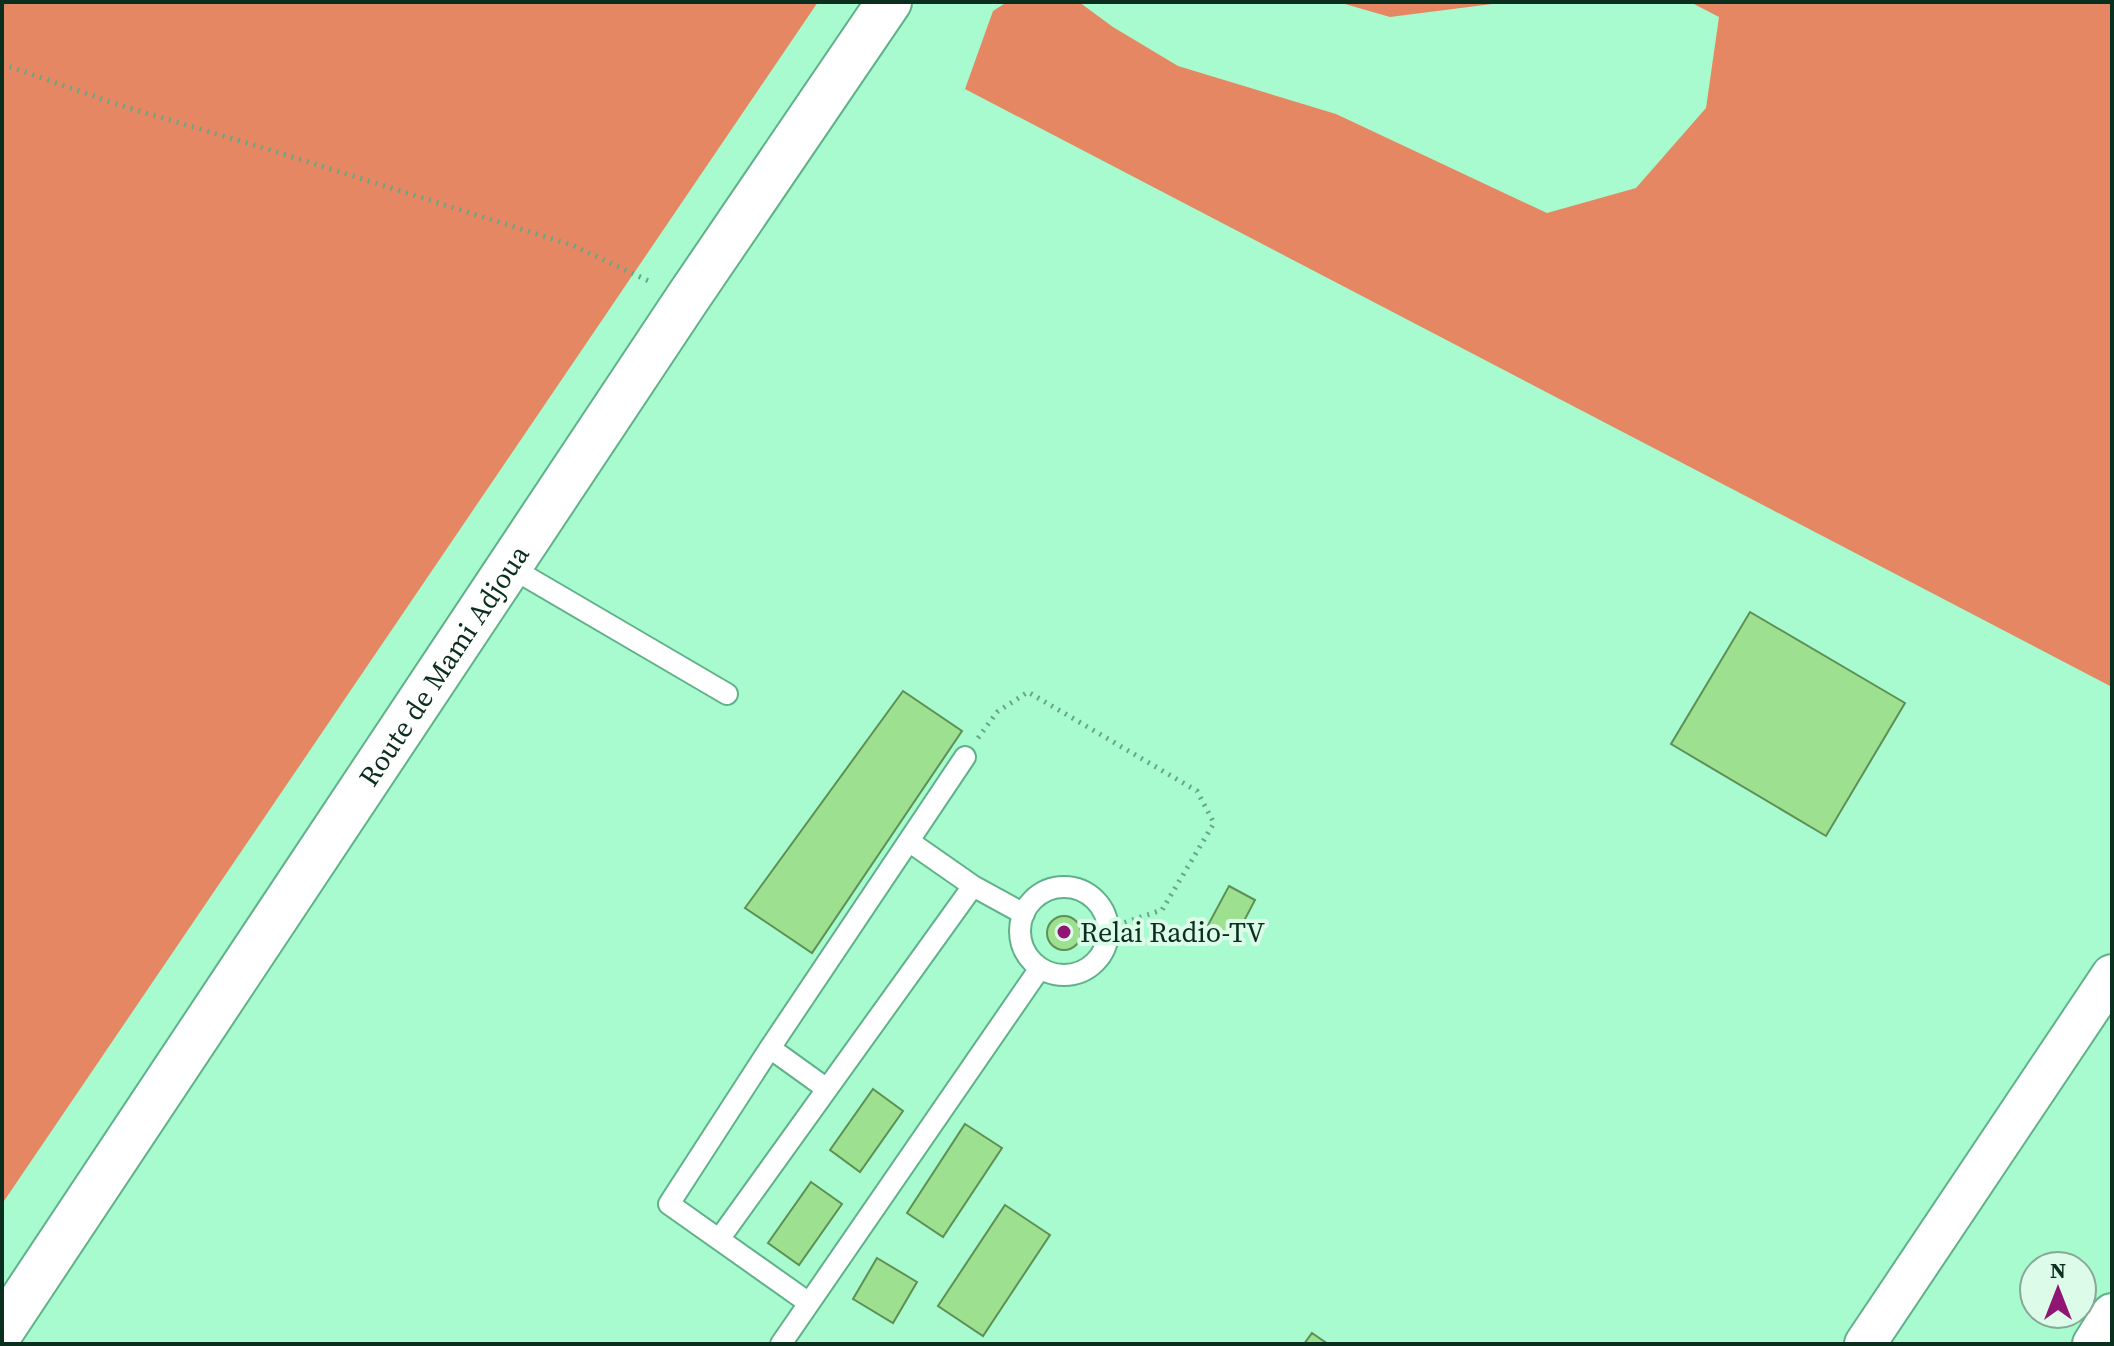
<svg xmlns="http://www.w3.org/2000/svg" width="2114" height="1346" viewBox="0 0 2114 1346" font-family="'Source Serif 4',serif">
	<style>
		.forest { fill: #e68764 }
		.building { fill: #9de090; stroke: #5e9055; stroke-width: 2 }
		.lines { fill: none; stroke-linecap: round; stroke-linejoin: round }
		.lane-casing { stroke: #60b189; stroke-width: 24 }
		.street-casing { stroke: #60b189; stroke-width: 44 }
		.secondary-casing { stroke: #60b189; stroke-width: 48 }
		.path { stroke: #67a686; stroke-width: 5; stroke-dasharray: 2 6; stroke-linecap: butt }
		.lane { stroke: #fff; stroke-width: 20 }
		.street { stroke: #fff; stroke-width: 40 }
		.secondary { stroke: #fff; stroke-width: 44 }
		.poi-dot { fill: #911673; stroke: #dcfbe9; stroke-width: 3 }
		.labels { text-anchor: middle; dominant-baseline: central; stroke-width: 8; stroke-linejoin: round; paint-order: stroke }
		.street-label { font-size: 28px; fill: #0b2f1f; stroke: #dcfbe9 }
		.poi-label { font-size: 28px; fill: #0b2f1f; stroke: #dcfbe9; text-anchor: start }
	</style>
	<rect width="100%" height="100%" fill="#a8fbcf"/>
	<path class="forest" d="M2,2H818L2,1204Z
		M1007,2H1079L1113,27L1178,66L1336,114L1547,213L1636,188L1706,108L1719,17L1690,2H2112V687L965,89L993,11Z
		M1338,2H1508L1390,17Z"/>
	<path class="building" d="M1750,612L1905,703L1826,836L1671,744Z
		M903,691L962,731L812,953L745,908Z
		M1229,886L1255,900L1234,940L1208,925Z
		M1047 933a17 17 0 1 1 34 0a17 17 0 1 1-34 0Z
		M873,1089L903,1111L860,1172L830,1150Z
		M965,1124L1002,1148L943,1237L907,1213Z
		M811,1182L842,1204L799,1265L768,1243Z
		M1005,1205L1050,1235L983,1336L938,1306Z
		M877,1258L917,1282L893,1323L853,1299Z
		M1312,1333L1328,1344H1304Z"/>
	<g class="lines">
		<defs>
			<path id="lane" d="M510,567L727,694
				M910,842L973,886L1024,914
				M1020 931a44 44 0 1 1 88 0a44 44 0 1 1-88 0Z
				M770,1048L827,1089
				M720,1238L973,886
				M809,1303L669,1204L770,1048L965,757
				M781,1344L1040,968"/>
			<path id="street" d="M1865,1344L2112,975
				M2093,1344L2112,1314"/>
			<g id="secondary">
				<path id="s1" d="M2,1330L687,299L889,2"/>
			</g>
		</defs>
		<use href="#lane" class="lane-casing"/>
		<use href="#street" class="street-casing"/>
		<use href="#secondary" class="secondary-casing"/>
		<path class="path" d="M2,64L119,105L264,148L572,245L653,283
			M978,738L997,712L1028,692L1197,791L1214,823L1162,910L1108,928"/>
		<use href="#lane" class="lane"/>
		<use href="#street" class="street"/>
		<use href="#secondary" class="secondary"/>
	</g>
	<circle class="poi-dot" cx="1064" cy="932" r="8"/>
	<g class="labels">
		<g class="street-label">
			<text stroke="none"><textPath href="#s1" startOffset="798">Route de Mami Adjoua</textPath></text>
		</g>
		<g class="poi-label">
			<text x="1080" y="932">Relai Radio-TV</text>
		</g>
	</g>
	<rect width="2114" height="1346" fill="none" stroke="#0b2f1f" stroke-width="8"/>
	<g transform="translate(2058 1290)"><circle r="38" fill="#dcfbe9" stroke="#88a998" stroke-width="2"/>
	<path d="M0-6L14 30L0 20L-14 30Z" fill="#911673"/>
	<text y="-12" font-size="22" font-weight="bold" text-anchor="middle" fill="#0b2f1f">N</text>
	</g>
</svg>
